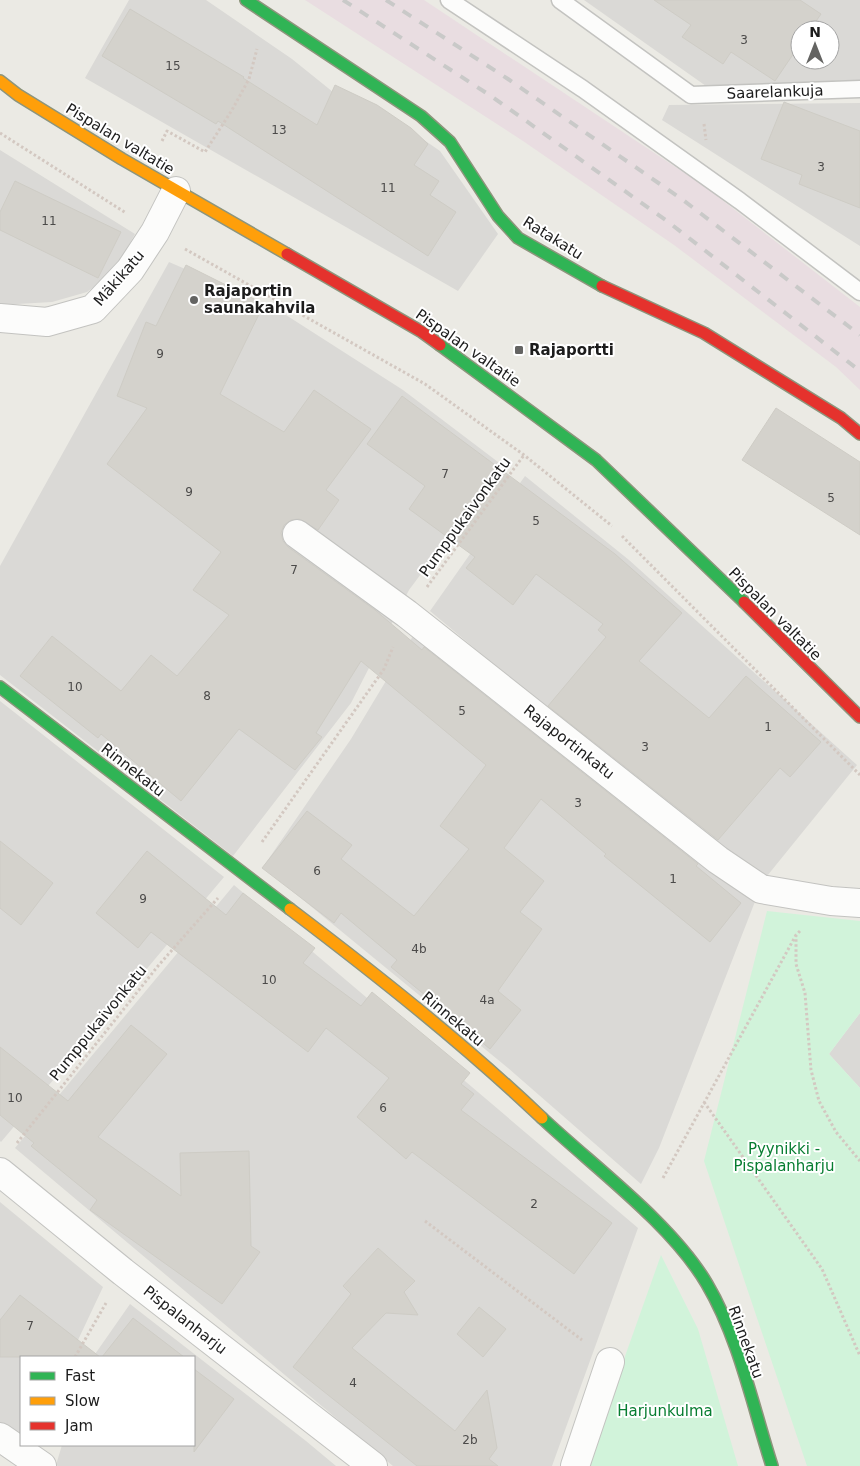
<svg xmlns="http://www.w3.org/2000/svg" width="860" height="1466" viewBox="0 0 860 1466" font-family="'DejaVu Sans',sans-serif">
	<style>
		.residential { fill: #dad9d6; fill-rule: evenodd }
		.industrial { fill: #e9dde1 }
		.park { fill: #d1f3da }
		.building { fill: #d4d2cc; stroke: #ceccc5 }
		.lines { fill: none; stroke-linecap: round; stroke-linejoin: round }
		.lane-casing { stroke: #c3c3c0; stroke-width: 19 }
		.street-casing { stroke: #c3c3c0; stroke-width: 30 }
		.fast-casing { stroke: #8d957c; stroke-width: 14 }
		.slow-casing { stroke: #8d957c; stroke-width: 14 }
		.jam-casing { stroke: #8d957c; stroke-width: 14 }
		.path { stroke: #d3c8c1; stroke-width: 3; stroke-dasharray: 2.5 2.5; stroke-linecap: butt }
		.lane { stroke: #fcfcfb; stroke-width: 16 }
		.street { stroke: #fcfcfb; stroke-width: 28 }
		.fast { stroke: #30b455; stroke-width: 11 }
		.slow { stroke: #ff9f0a; stroke-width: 11 }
		.jam { stroke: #e5322d; stroke-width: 11 }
		.rail { stroke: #c9c9c8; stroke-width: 4; stroke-dasharray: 10 10; stroke-linecap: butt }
		.poi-dot { fill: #646462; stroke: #fff; stroke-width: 2 }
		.labels { text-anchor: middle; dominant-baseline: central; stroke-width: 4; stroke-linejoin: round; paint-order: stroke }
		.number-label { font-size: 12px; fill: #4b4a49 }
		.street-label { font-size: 15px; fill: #1c1c1c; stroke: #fff }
		.poi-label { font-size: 15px; font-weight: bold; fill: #1c1c1c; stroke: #fff; text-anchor: start }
		.park-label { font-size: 15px; fill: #077d31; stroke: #fff }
	</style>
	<rect width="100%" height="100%" fill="#ebeae4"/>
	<path class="residential" d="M129,0H206L292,59L364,117L382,111L440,151L498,234L458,291L85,78Z
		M584,0H860V80L706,86ZM800,30H830V60H800Z
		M860,103V246L662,120L669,105Z
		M0,150L135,234L114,272L87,292L52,302L0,305Z
		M169,262L275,308L403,390L502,465L409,590L351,703L233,856L0,675V566Z
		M525,476L629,560L857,765L763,881L652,797L430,611Z
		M413,636L756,899L659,1148L641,1184L508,1068L263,867L351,739Z
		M0,701L224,877L1,1142L0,1141Z
		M234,885L638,1228L552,1466H393L15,1148Z
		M860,1013V1088L829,1054Z
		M0,1202L103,1287L70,1357H21V1440L0,1427Z
		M130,1304L306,1441L336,1466H58L56,1465L62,1445H194V1357H93Z"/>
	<path class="industrial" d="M305,0H424L704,186L860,307V390L836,367L674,245L523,141Z"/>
	<path class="park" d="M767,911L860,921V1013L829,1054L860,1088V1466H807L704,1161Z
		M661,1255L698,1329L738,1466H586Z"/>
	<path class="building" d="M654,0H800L821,14L810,30H800V44L775,81L731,52L723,64L682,37L691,25Z
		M130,9L244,77L243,78L317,125L335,85L377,105L411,128L428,144L414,165L439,181L430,195L456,212L428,256L218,121L216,124L102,56Z
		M784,102L860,131V208L799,184L802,175L761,159Z
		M15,181L121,232L98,278L0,230V212Z
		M186,265L264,304L220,394L284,432L314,390L371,429L326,490L339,500L318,530L299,519L291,520L284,525L281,533L283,541L288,547L375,610L422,650L424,647L698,864L696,866L741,903L710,942L604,856L606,854L541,799L504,848L544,881L520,912L542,929L498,991L521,1010L490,1049L391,967L397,960L341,913L334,923L262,868L307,811L352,845L341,859L414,916L469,849L440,826L486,765L361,661L316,733L322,737L295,770L239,729L181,801L101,734L98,738L20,676L52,636L121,691L151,655L177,676L229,615L193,590L221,552L107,464L147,408L117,396L146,322L156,326Z
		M402,396L615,554L682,613L639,661L709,718L746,676L821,742L790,777L780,768L718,840L548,706L606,637L598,630L603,624L536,574L513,605L466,568L475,557L409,509L425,486L367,444Z
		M776,408L860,462V535L742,460Z
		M0,841L53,883L21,925L0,908Z
		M147,851L226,915L243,893L315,948L303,963L361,1006L372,992L470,1073L461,1084L474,1094L461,1110L612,1223L574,1274L412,1152L406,1159L357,1117L389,1078L326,1028L308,1052L151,932L138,948L96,913Z
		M131,1025L167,1054L98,1137L181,1196L180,1153L249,1151L251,1246L260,1252L222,1304L90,1210L97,1200L31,1146L34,1143L0,1115V1047L68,1101Z
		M378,1248L415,1281L404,1292L418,1315L386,1313L352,1348L455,1431L487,1390L497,1448L489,1459L498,1466H417L293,1367L351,1294L343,1286Z
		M20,1295L100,1357H0V1320Z
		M479,1307L506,1329L483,1357L457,1334Z
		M133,1318L184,1357H102Z
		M194,1369L234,1399L194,1452Z"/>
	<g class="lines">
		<defs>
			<path id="lane" d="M449,0L583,89L740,201L860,292
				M560,0L691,95L860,89"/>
			<path id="street" d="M0,318L47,322L93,309L130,270L155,232L176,191
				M297,534L407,614L718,860L761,889L831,901L860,903
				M0,1172L123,1272L373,1466
				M0,1437L42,1466
				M575,1466L610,1362"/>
			<path id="fast" d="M246,0L421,116L450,142L498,216L518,238L602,286
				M440,345L596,460L744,602
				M0,687L290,909
				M542,1118C594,1167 672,1224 707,1284C739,1338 753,1407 772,1466"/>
			<path id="slow" d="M0,81L18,95L122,159L287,254
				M290,909C377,975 463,1043 542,1118"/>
			<path id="jam" d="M287,254L422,332L440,345
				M602,286L704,333L841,418L860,434
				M744,602L860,717"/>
		</defs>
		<use href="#lane" class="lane-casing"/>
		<use href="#street" class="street-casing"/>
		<use href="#fast" class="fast-casing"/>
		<use href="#slow" class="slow-casing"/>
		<use href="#jam" class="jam-casing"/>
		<path class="path" d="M704,124L706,140
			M0,133L126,213
			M162,141L167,131L205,152L232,110L249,79L257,49
			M185,249L425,384L524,455L612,526
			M622,536L860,775
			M427,587L524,455
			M262,842L384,669L393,647
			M800,931L796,935V964L805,993L811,1070L819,1101L836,1132L860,1161
			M704,1102L822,1269L860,1356
			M17,1143L158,966L218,898
			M663,1178L796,935
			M425,1221L582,1340
			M75,1357L106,1303"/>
		<use href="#lane" class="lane"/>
		<use href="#street" class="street"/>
		<use href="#fast" class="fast"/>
		<use href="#slow" class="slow"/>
		<use href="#jam" class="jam"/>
		<path class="rail" d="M343,0L491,96L667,221L860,371
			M386,0L508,79L683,200L860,335"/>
	</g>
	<g class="poi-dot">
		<circle cx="194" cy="300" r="5"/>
		<rect x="514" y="345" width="10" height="10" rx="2.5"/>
	</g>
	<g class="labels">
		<g class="number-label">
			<text x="744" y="40">3</text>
			<text x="173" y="66">15</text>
			<text x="279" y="130">13</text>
			<text x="821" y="167">3</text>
			<text x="388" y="188">11</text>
			<text x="49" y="221">11</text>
			<text x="160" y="354">9</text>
			<text x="445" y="474">7</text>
			<text x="189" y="492">9</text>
			<text x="831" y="498">5</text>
			<text x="536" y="521">5</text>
			<text x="294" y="570">7</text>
			<text x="75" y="687">10</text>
			<text x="207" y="696">8</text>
			<text x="462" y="711">5</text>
			<text x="768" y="727">1</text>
			<text x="645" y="747">3</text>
			<text x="578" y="803">3</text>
			<text x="317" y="871">6</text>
			<text x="673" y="879">1</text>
			<text x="143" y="899">9</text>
			<text x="419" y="949">4b</text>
			<text x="269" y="980">10</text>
			<text x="487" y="1000">4a</text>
			<text x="15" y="1098">10</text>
			<text x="383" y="1108">6</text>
			<text x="534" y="1204">2</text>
			<text x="30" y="1326">7</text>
			<text x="353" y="1383">4</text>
			<text x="470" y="1440">2b</text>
		</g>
		<g class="street-label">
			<text transform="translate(775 92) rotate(-2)">Saarelankuja</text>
			<text transform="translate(120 139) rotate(31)">Pispalan valtatie</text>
			<text transform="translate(553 238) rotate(32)">Ratakatu</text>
			<text transform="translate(119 278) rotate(-49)">Mäkikatu</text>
			<text transform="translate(468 348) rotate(35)">Pispalan valtatie</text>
			<text transform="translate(465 517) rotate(-54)">Pumppukaivonkatu</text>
			<text transform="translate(775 614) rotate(45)">Pispalan valtatie</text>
			<text transform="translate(569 742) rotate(38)">Rajaportinkatu</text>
			<text transform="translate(133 770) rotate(38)">Rinnekatu</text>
			<text transform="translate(453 1019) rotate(40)">Rinnekatu</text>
			<text transform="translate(98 1023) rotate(-51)">Pumppukaivonkatu</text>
			<text transform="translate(185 1320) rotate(38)">Pispalanharju</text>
			<text transform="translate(746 1342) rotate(70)">Rinnekatu</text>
		</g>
		<g class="poi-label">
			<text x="204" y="291">Rajaportin<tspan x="204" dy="17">saunakahvila</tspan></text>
			<text x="529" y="350">Rajaportti</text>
		</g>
		<g class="park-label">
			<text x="784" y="1149">Pyynikki -<tspan x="784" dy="17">Pispalanharju</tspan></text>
			<text x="665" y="1411">Harjunkulma</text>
		</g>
	</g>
	<rect x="20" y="1356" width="175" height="90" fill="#ffffff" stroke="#a4a4a4"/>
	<rect x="30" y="1372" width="25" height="8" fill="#30b455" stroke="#a4a4a4"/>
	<text x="65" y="1381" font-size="15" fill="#1c1c1c">Fast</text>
	<rect x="30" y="1397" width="25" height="8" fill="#ff9f0a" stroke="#a4a4a4"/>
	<text x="65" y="1406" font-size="15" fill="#1c1c1c">Slow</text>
	<rect x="30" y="1422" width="25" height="8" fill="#e5322d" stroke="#a4a4a4"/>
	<text x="65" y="1431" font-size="15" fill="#1c1c1c">Jam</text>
	<g transform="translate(815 45)"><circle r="24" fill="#ffffff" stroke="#a4a4a4"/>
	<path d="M0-4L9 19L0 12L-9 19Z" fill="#646462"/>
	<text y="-8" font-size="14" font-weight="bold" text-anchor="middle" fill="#1c1c1c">N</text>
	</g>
</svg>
